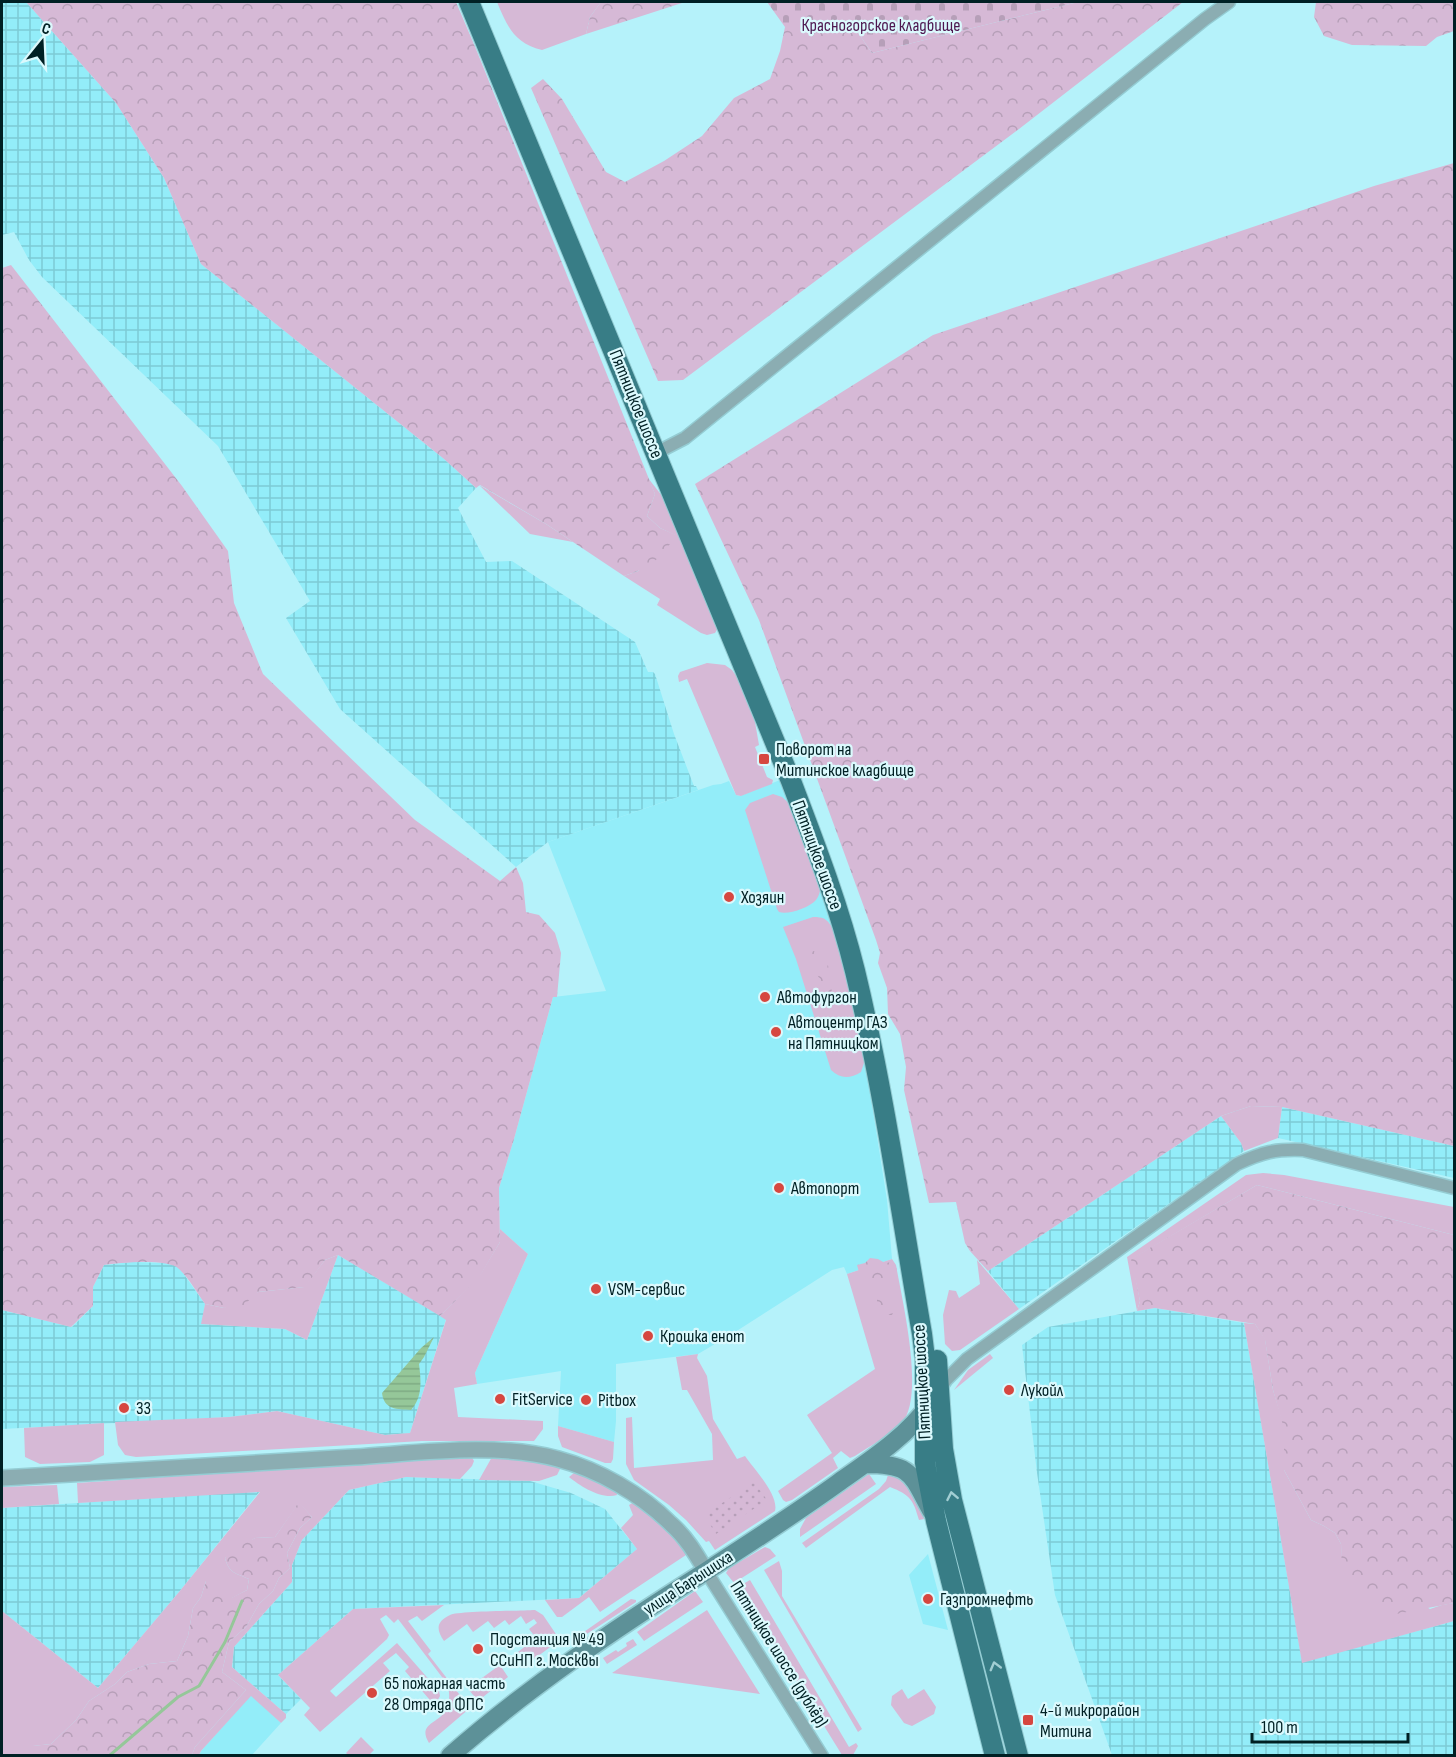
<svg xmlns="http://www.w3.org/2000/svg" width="1456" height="1757" viewBox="0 0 1456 1757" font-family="'Sofia Sans Condensed',sans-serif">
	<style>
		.built { fill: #93edf9 }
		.industrial { fill: url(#industrial-grid) }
		.green { fill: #d6b9d6 }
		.forest { fill: url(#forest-crowns) }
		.cemetery { fill: url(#cemetery-stones) }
		.park { fill: url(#park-dots) }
		.water { fill: url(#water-rules) }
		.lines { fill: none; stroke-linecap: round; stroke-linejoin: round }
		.stream { stroke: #95c799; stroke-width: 3 }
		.minor-casing { stroke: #94ccd3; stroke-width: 15 }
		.tertiary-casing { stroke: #94ccd3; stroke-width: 18 }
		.secondary-casing { stroke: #94ccd3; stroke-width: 21 }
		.primary-casing { stroke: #94ccd3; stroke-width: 22 }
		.minor { stroke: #8badb2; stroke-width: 12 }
		.tertiary { stroke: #8badb2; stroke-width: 15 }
		.secondary { stroke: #5d9198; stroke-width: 18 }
		.primary { stroke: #387d86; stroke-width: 20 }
		.oneway { stroke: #a2ced3 }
		.poi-dot { fill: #d64740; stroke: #dbf9fd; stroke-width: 2 }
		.labels { text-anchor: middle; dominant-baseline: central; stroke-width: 4.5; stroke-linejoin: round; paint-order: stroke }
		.park-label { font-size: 18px; fill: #4e1750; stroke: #dbf9fd }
		.street-label { font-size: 18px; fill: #002024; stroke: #dbf9fd }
		.poi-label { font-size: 18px; fill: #002024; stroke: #dbf9fd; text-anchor: start }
	</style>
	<defs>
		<pattern id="industrial-grid" width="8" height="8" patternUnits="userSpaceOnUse" patternTransform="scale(1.5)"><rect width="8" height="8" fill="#93edf9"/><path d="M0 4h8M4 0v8" fill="none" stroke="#7dcbd5"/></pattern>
		<pattern id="forest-crowns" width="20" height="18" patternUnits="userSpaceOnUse" patternTransform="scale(1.5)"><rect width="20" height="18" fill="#d6b9d6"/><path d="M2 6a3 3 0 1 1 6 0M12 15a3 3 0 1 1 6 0" fill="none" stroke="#b69fb8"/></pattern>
		<pattern id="cemetery-stones" width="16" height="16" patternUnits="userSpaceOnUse" patternTransform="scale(1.5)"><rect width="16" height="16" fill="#d6b9d6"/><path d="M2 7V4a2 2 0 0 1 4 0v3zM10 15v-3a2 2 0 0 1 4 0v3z" fill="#b69fb8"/></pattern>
		<pattern id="park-dots" width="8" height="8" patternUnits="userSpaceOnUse" patternTransform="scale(1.5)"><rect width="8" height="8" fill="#d6b9d6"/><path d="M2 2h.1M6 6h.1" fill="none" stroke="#b69fb8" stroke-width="1.8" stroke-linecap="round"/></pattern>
		<pattern id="water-rules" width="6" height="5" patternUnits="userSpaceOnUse" patternTransform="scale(1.5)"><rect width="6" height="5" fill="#95c799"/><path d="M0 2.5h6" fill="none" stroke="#7fab84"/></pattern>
	</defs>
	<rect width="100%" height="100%" fill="#b5f2fa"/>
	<path class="built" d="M780,780L796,814L819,881L846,969L865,1060L887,1200L892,1259L847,1274L844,1267L832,1270L732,1334L698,1354L616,1364V1421L614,1442L558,1426L561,1371L477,1384L475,1373L528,1254L500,1229L499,1188L514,1139L553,997L606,991L548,842L713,785L721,784L729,781L736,795L740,796Z
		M928,1554L948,1630L923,1624L909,1575Z
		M251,1695L281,1723L252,1755L199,1756L201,1751Z"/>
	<path class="industrial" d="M2,2H26L116,103L164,178L201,264L444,459L476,488L458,508L486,562L512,561L635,642L648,672H653L655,674L674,734L694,786H696L698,790L548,842L516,867L340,709L286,618L310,601L218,446L42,277L29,260L14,232L2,235Z
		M1282,1107L1454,1146V1178L1278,1138Z
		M1221,1116L1241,1143L1244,1151L1019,1309L988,1271Z
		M338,1255L446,1319L410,1433L385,1435L277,1411L229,1417L2,1429V1310L72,1327L93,1306V1287L104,1265L132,1262L166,1263L178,1266L205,1304L202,1324L285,1329L307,1340Z
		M1155,1308L1244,1323L1302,1662L1454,1621V1755H1112L1055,1595L1037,1473L1022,1345L1048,1327Z
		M406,1477L530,1481L571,1493L605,1509L637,1549L579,1598L353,1609L278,1675L301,1699L286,1714L232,1667L234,1647L292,1582V1565L302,1540L349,1490Z
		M260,1491L179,1592L98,1688L2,1611V1508Z"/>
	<path class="green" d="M497,2H601L590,17L586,34L542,50C514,43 507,26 497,2Z
		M648,478L670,506L719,626L715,633L707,635L701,633L657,605L660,599L624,576L638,571L675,535L660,528L647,516L655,494Z
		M479,485L546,524L573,542L530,534Z
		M707,663L725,665L732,670L737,677L755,722L759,745L755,747L767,777L773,780L772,784L741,796L736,795L687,679L679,682L678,676L680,672Z
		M773,794L782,797L791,805L821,886C820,892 819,896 816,900C809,908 788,915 779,912L777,909L745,810L750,803Z
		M813,917C817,917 823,917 826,920C844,932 860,1036 865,1060L861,1072C850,1079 840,1079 831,1070L796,959L783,927Z
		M1251,1106L1282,1107L1278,1138L1244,1151L1241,1143L1221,1116Z
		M1263,1173L1284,1175L1454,1207V1235L1257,1185L1132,1259L1140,1301L1137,1311L1127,1257L1246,1175Z
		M500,1229L528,1254L475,1373L477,1384L454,1388L458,1417L543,1421V1429L534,1441H422L136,1457L125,1455L118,1445L115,1422L229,1417L277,1411L385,1435L410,1433L446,1320L440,1316L480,1275L500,1242Z
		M338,1255L307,1340L285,1329L201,1324L205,1304L224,1308L258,1292L304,1287L325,1260Z
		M892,1259L896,1265C902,1300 926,1398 901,1424C892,1434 867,1448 855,1456L850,1458L841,1451L833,1458L838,1468L792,1500L786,1502L783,1500L778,1491L832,1453L807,1415L875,1369L847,1274Z
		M977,1260L1019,1309L960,1350L952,1351L945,1344L943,1315L949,1290L956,1291L959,1298L980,1284Z
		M1244,1323L1255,1324L1265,1339L1273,1390L1285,1429L1284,1470L1311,1520L1324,1526L1335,1533L1341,1544L1342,1557L1430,1609L1442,1605L1454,1603V1621L1302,1663Z
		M698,1354L697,1358L707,1376L713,1419L737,1459L745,1456C754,1469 779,1495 775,1511L715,1550L709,1541L706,1542L686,1520L669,1505L634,1480L626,1464V1418L632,1417L634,1468L713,1460L712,1434L687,1390H682L676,1357Z
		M990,1354L993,1358L954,1390L968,1370Z
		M104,1423V1455L90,1462L40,1464L25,1457L24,1428Z
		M558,1426L614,1442L613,1459L611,1463H605L562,1447L558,1436Z
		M471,1456L474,1461L472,1466L460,1479L406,1477L349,1490L302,1540L292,1565V1582L234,1647L232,1667L286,1714V1718L281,1723L251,1696L201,1751L199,1755H192L195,1747L246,1690L222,1672L229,1642L246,1627L259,1604L273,1591L279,1578L290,1568L287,1553L300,1528L312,1517L299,1503L275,1537L255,1538L225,1558C229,1573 235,1573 249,1579L247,1590L230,1599L206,1581L201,1597L193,1608L188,1636L177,1661L149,1664L127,1672L115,1684L89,1701L76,1720L51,1744L33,1746V1755H2V1611L98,1688L179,1592L260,1492L78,1503L77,1483Z
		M514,1456L557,1463L560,1469L557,1475L539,1481L479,1480L492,1457Z
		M582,1472L616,1491L617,1495C602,1500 580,1486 569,1477L574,1473Z
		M889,1472L916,1488L924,1519L919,1520C913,1499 910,1495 890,1487L806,1548L802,1543L879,1489L886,1481Z
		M869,1474L876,1484L800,1537V1529L806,1518Z
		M57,1485L59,1504L2,1508V1487Z
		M634,1502L661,1522L689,1553L600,1612L589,1597L562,1617H557L545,1600L579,1598L637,1549L621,1528L633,1515L629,1505Z
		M765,1547L770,1549L776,1556L734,1583L726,1573L729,1568Z
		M779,1561L782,1571V1596L862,1729L858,1732L764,1570Z
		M750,1580L849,1747L856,1743L858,1746L853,1755H842L738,1587Z
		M695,1591L703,1602L644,1641L637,1632Z
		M631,1599L636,1600V1602L576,1641H571Z
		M444,1605L422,1621L417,1616L408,1621L431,1651L428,1654L470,1708L429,1743C418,1725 435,1724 444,1713C450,1705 450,1695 448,1685L398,1619L394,1623L386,1615L380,1619L389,1635L387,1639L330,1691L336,1697L397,1643L439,1691L440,1696L436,1703L428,1704L426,1702L429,1699L405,1671L409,1667L396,1653L383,1663L390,1671L320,1732L304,1715L310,1708L278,1675L353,1609Z
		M535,1610L543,1615L560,1640L523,1667L514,1655L536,1638L529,1629L537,1623L534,1619L526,1624L521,1616L509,1625L505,1620L494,1628L488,1621L473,1632L467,1624L444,1641C436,1629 436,1622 450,1615C457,1611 521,1611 535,1610Z
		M707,1610L760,1694L612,1673Z
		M633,1639L637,1645L607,1664L603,1658L616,1650L618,1652L627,1646L626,1643Z
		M498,1662L508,1677L478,1701L469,1690L471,1686L497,1667L495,1664Z
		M902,1689L908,1699L924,1689L936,1707L934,1714L912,1726L904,1723L891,1705L892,1696Z
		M361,1737L374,1750L369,1755H348L346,1753Z"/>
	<path class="forest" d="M26,2H456L476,49L655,494L647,516L660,528L676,535C661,559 651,567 624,576L546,524L480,485L476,488L444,459L201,264L164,178L116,103Z
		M601,2H685L586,34L590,17Z
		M1078,2H1183L1019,129L683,380L658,381L531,88L543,79L562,99L606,172L625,182L664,161L702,136L734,98L770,79L780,51L785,27H854L872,53Z
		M1316,2H1454V31L1437,37L1426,46L1352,45L1324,36L1314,17Z
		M1454,163V1146L1282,1107L1251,1106L1221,1116L988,1271L970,1251L965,1243L956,1202L929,1203L904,1090L906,1067L900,1034L888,1014L887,988L878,963L880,953L876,940L759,620L695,484L933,335L1374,186Z
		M11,265L182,486L228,551L234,603L263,674L415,820L500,881L516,867L523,883L526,912L539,915L555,933L561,953L557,997H553L514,1139L499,1188L500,1242L480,1276L440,1316L338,1255L325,1260L305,1287L258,1292L244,1305L224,1308L205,1304C197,1293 189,1278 179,1269C168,1258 119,1263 104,1265L93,1287V1306L71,1327L2,1310V268Z
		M811,950L827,957C827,966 831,974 832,982C832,985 831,988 832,992H827C819,980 815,968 807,955Z
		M1257,1185L1454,1235V1603L1391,1615L1378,1608L1357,1592L1342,1571L1341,1544L1335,1533L1324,1526L1311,1520L1284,1470V1429L1273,1390L1265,1340L1255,1324L1155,1308L1137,1311L1140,1301L1131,1259Z
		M870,1258L878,1259L885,1263L893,1262L897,1269L894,1284L877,1281L859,1272L857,1265L865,1263Z
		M886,1292L891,1294L898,1303L892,1315H887L877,1304V1298Z
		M299,1502L312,1517L300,1528L287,1553L290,1568L279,1578L273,1591L259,1604L246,1627L229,1642L222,1672L246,1690L195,1747L192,1755H33L32,1746L51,1744L76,1720L89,1701L115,1684L127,1672L149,1664L177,1661L188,1636L193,1608L201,1597L206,1581L216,1578L231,1598L247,1590L249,1579C235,1573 229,1573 225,1558L234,1549L255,1538L275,1537Z"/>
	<path class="cemetery" d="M767,2H1078L872,53L854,27H785Z"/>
	<path class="park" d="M754,1482L767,1500L716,1534L704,1515Z"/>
	<path class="water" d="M434,1337L424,1357L419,1364C421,1380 423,1397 411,1410C397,1409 384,1410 382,1393L421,1348Z"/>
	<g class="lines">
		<path class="stream" d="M109,1756L178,1697L199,1686L225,1642L242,1601"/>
		<defs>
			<path id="minor" d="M656,453L685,438L1205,19L1229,2
				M940,1389L946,1380L967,1359L1237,1164C1263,1152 1275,1149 1303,1150L1454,1188
				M706,1571L822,1756"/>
			<path id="tertiary" d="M2,1478C119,1472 237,1464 355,1457C418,1453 497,1442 558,1459C599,1470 641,1494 671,1524C686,1537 696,1554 706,1571"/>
			<path id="secondary" d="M865,1464C913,1464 911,1474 932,1512
				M450,1756C530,1686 616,1628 705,1572C750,1543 795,1514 838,1483C872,1459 906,1437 931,1403"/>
			<path id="primary" d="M469,2L791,781C815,844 839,906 855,971C884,1091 901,1213 922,1334L925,1358V1463L936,1521L995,1756
				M937,1360L943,1449L952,1500L1018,1756"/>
		</defs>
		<use href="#minor" class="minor-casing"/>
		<use href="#tertiary" class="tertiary-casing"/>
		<use href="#secondary" class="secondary-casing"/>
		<use href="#primary" class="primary-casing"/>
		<use href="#minor" class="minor"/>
		<use href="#tertiary" class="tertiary"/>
		<use href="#secondary" class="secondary"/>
		<use href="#primary" class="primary"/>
	</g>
	<defs><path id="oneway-chevron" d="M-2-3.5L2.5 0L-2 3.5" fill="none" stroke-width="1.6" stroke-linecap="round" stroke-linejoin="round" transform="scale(1.5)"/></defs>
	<g class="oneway">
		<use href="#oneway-chevron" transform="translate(952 1496) rotate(-101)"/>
		<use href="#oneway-chevron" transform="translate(995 1666) rotate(-105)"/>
	</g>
	<g class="poi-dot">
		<rect x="758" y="753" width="12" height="12" rx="3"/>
		<circle cx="729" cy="897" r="6"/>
		<circle cx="765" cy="997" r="6"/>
		<circle cx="776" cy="1032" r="6"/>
		<circle cx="779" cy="1188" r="6"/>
		<circle cx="596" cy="1289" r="6"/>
		<circle cx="648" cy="1336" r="6"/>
		<circle cx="1009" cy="1390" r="6"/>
		<circle cx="500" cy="1399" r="6"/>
		<circle cx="586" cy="1400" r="6"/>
		<circle cx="124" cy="1408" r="6"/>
		<circle cx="928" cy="1599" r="6"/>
		<circle cx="478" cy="1649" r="6"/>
		<circle cx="372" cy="1693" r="6"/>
		<rect x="1022" y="1714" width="12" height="12" rx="3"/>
	</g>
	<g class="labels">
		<g class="park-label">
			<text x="881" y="25">Красногорское кладбище</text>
		</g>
		<g class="street-label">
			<text transform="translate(636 404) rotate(68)">Пятницкое шоссе</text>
			<text transform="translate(817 855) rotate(70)">Пятницкое шоссе</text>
			<text transform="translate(922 1382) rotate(-93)">Пятницкое шоссе</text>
			<text transform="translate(688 1583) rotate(-33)">улица Барышиха</text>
			<text transform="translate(779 1654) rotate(58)">Пятницкое шоссе (дублёр)</text>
		</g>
		<g class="poi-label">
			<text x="776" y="749">Поворот на<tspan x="776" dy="21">Митинское кладбище</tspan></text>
			<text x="741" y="897">Хозяин</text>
			<text x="777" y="997">Автофургон</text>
			<text x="788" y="1022">Автоцентр ГАЗ<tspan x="788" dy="21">на Пятницком</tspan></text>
			<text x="791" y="1188">Автопорт</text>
			<text x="608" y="1289">VSM-сервис</text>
			<text x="660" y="1336">Крошка енот</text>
			<text x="1021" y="1390">Лукойл</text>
			<text x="512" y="1399">FitService</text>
			<text x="598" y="1400">Pitbox</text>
			<text x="136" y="1408">33</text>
			<text x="940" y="1599">Газпромнефть</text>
			<text x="490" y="1639">Подстанция № 49<tspan x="490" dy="21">ССиНП г. Москвы</tspan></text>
			<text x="384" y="1683">65 пожарная часть<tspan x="384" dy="21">28 Отряда ФПС</tspan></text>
			<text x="1040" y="1710">4-й микрорайон<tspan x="1040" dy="21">Митина</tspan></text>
		</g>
	</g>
	<rect width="1456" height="1757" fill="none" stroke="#002024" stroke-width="6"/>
	<g transform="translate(42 42) rotate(18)" stroke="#dbf9fd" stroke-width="4.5" paint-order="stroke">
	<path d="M0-4.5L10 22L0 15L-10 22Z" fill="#002024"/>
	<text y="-9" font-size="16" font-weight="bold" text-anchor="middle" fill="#002024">С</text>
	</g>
	<path d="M1252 1733v9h156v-9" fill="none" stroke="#002024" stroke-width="3"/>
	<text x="1261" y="1733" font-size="18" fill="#002024" stroke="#dbf9fd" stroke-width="4.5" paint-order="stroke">100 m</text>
</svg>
